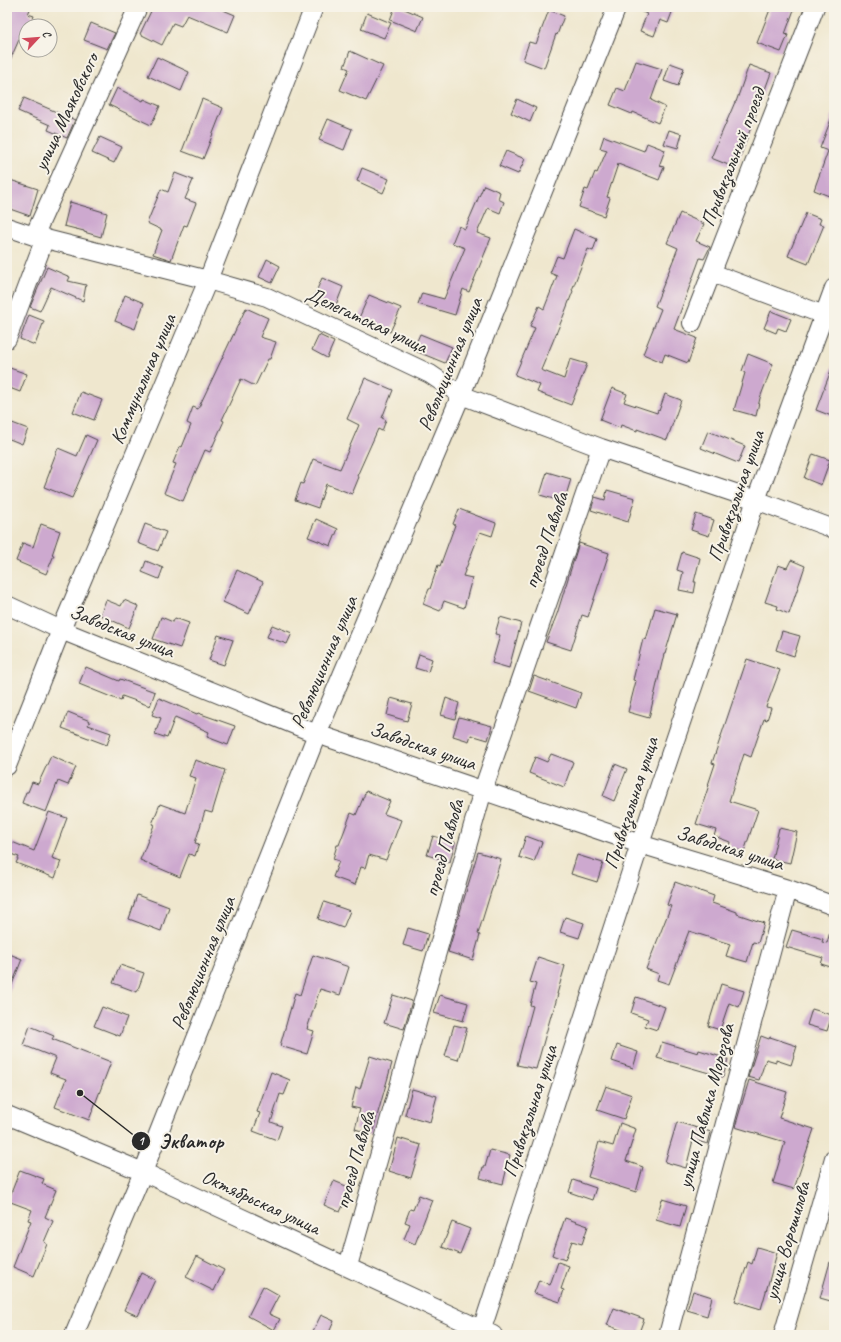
<svg xmlns="http://www.w3.org/2000/svg" width="841" height="1342" viewBox="0 0 841 1342" font-family="Caveat,sans-serif">
	<style>
		.building { fill: #cda9cf }
		.lines { fill: none; stroke-linecap: round; stroke-linejoin: round }
		.minor-casing { stroke: #484743; stroke-width: 20 }
		.minor { stroke: #fff; stroke-width: 18 }
		.labels { text-anchor: middle; dominant-baseline: central; stroke-width: 4; stroke-linejoin: round; paint-order: stroke }
		.street-label { font-size: 20px; fill: #2b2b2b; stroke: #f7f3e8 }
		.leader { fill: none; stroke: #2b2b2b; stroke-width: 1.5 }
		.callout-dot { fill: #2b2b2b; stroke: #f7f3e8; stroke-width: 1.5 }
		.mark-label { font-size: 12px; text-anchor: middle; font-weight: bold; fill: #fff }
		.callout-label { font-size: 21px; text-anchor: middle; font-weight: bold; fill: #2b2b2b; stroke: #f7f3e8; stroke-width: 4; stroke-linejoin: round; paint-order: stroke }
	</style>
	<rect width="100%" height="100%" fill="#f7f3e8"/>
	<filter id="ink" filterUnits="userSpaceOnUse"><feTurbulence type="fractalNoise" baseFrequency=".025" numOctaves="2"/><feDisplacementMap in="SourceGraphic" scale="8" xChannelSelector="R" yChannelSelector="G"/><feConvolveMatrix kernelMatrix="1 2 1 2 8 2 1 2 1" color-interpolation-filters="sRGB"/></filter>
	<filter id="wash" filterUnits="userSpaceOnUse"><feTurbulence type="fractalNoise" baseFrequency=".012" numOctaves="4" result="noise"/><feDisplacementMap in="SourceGraphic" scale="16" xChannelSelector="R" yChannelSelector="G"/><feGaussianBlur stdDeviation="0.9" result="paint"/><feColorMatrix in="noise" values="0 0 0 0 0 0 0 0 0 0 0 0 0 0 0 0 0 1.4 0 .05"/><feComposite in="paint" operator="in"/></filter>
	<g filter="url(#wash)">
		<rect width="100%" height="100%" fill="#efe7ce"/>
		<g id="blocks">
			<path class="building" d="M7,7H31L28,14L34,16L30,26H25L7,67Z
				M153,7H216L235,15L228,32L187,15L181,26L173,23L162,45L140,34Z
				M395,7H400L423,17L417,31L390,20Z
				M630,7H674L668,23L660,20L654,36L640,31L647,14Z
				M771,7H795L785,34L788,35L781,52L757,43Z
				M549,10L564,16L557,35L556,34L544,68L523,60L529,42L536,44Z
				M367,13L391,23L384,38L361,29Z
				M91,23L115,33L107,49L84,40Z
				M350,51L383,66L366,101L340,90L349,69L344,67Z
				M157,57L189,72L181,91L148,76Z
				M636,61L662,69L651,100L665,107L658,123L633,112L632,114L610,105L617,88L625,91Z
				M670,63L684,68L678,86L664,81Z
				M749,65L771,73L736,168L711,158L735,102H736Z
				M117,88L143,101L144,99L160,106L151,125L109,105Z
				M24,98L75,120L67,138L48,130L50,125L18,111Z
				M202,99L223,108L203,159L182,151Z
				M517,99L536,108L530,122L511,113Z
				M833,114L834,115V194L831,192L829,196L814,190L828,151L820,148Z
				M328,119L352,129L344,150L319,140Z
				M669,130L682,134L678,148L664,144Z
				M604,136L644,151L647,143L665,150L659,166L664,167L659,180L618,164L607,197L610,198L604,216L579,207L585,189L588,190L595,172L597,173L607,150L600,148Z
				M100,137L122,147L114,163L92,153Z
				M506,151L525,159L518,174L499,166Z
				M362,168L389,179L383,193L357,181Z
				M175,173L193,180L185,199L196,203L187,226L184,225L171,260L153,254L162,230L147,223L161,189L168,192Z
				M7,179L38,189L30,216L7,208Z
				M484,185L500,192L498,199L504,202L500,213L488,208L477,233L491,238L469,292L463,289L455,315L418,304L422,293L444,299L465,248L452,243L459,226L465,229Z
				M70,202L107,213L101,237L84,232V231L64,226Z
				M680,213L704,224L696,241L710,247L704,259L700,258L674,329L697,338L688,363L665,354L662,362L643,354L661,309L655,306L678,248L667,243Z
				M806,213L821,219L819,224L824,225L808,264L788,256Z
				M574,229L597,239L593,251L588,249L572,290L573,291L563,317L541,370L564,379L570,359L587,364L571,405L537,392L540,385L515,375L535,328L530,326L539,306L544,309L557,276L550,273L557,256L563,258Z
				M267,259L280,266L272,283L259,277Z
				M47,267L70,277L68,281L86,285L83,301L51,287L40,311L30,307Z
				M322,278L343,287L334,310L312,301Z
				M125,295L144,303L135,329L115,321Z
				M369,295L401,308L390,332L359,318Z
				M246,308L268,318L260,337L276,342L270,359H268L255,386L241,379L222,420L224,421L210,452L205,450L183,501L164,493L176,464L173,463L180,446L182,447L191,425L187,423L193,407L198,409Z
				M771,311L791,319L786,331L778,328L776,333L764,328Z
				M29,315L44,321L35,345L20,339Z
				M420,334L452,347L445,363L413,350Z
				M319,335L334,342L327,358L312,350Z
				M748,354L773,364L760,398L756,416L734,410L745,373L742,371Z
				M833,365H834V417L816,410Z
				M7,367L27,374L20,392L7,387Z
				M365,378L393,390L382,418L386,420L382,431L378,429L357,476L359,477L352,494L326,484L318,508L295,500L301,483L303,484L313,459L340,469L359,425L347,419Z
				M612,388L627,394L624,402L657,413L658,410L659,411L665,394L681,400L667,440L637,429V431L621,425L620,428L600,420Z
				M81,392L102,400L94,420L73,412Z
				M7,421L28,429L22,444L7,438Z
				M708,431L745,446L738,463L701,448Z
				M86,435L97,440L72,498L44,487L52,466H51L58,448L77,456Z
				M813,454L830,460L821,485L804,478Z
				M547,472L571,479L564,502L540,495Z
				M607,490L635,498L628,522L591,510L595,497L605,500Z
				M459,509L496,523L492,536L480,532L463,576L472,578L464,608L444,601L440,611L423,604L429,589H430L438,565L440,566L455,525L453,524Z
				M696,514L714,520L709,536L691,530Z
				M316,519L338,529L331,546L308,537Z
				M41,524L60,531L52,555H54L46,574L16,561L23,543L33,547Z
				M145,524L166,532L158,551L138,543Z
				M579,543L609,553L588,617L582,615L571,650L546,642L557,614Z
				M682,552L700,558L694,582H696L694,593L679,590L683,572L677,570Z
				M791,560L805,566L789,614L777,609L778,606L765,602L778,565L787,568Z
				M146,561L163,568L159,579L142,572Z
				M237,570L263,582L249,614L223,602Z
				M106,600L121,606L124,600L138,606L129,628L100,615Z
				M655,608L677,614L665,654H664L649,718L628,712L636,681L633,680L643,639L646,640Z
				M161,617L173,622L175,618L189,623L180,648L153,639Z
				M500,617L521,623L509,668L492,663L500,635L495,634Z
				M272,625L292,633L287,644L267,637Z
				M782,631L800,636L794,656L776,650Z
				M218,635L233,640L224,665L209,660Z
				M419,654L432,659L428,672L415,668Z
				M747,659L780,670L766,707L771,708L767,720L764,719L751,757L744,754L729,801L758,810L744,852L729,847L730,842L714,836L716,830L696,824L709,785H708L715,764L712,763Z
				M86,667L119,681L120,679L155,692L150,706L122,696L121,701L79,684Z
				M534,676L581,693L576,708L529,691Z
				M159,698L197,714L198,713L235,726L228,745L207,737L209,732L175,717L167,738L155,734L161,718L152,715Z
				M391,698L412,704L407,721L387,715Z
				M446,698L459,703L455,719L441,715Z
				M68,712L90,721L88,725L111,733L107,745L62,728Z
				M459,717L492,726L488,740L471,735L469,741L453,736Z
				M551,754L573,762L564,787L529,773L535,757L547,762Z
				M51,756L76,767L68,785L58,781L46,812L22,803L26,792H28L32,782L38,784Z
				M195,760L225,770L212,813L205,811L195,843L199,844L195,856L189,854L180,877L140,860L154,825L152,824L160,804L185,813L196,778L189,776Z
				M615,764L627,769L614,801L603,796Z
				M366,791L390,801L384,814L401,820L386,860L369,855L365,868L361,867L355,885L333,877L339,861L333,859L337,845H339L351,813L356,815Z
				M49,812L67,818L52,858L61,861L55,878L16,863L19,857L8,853L12,842L34,851Z
				M779,828L797,832L790,863L772,859Z
				M433,836L455,842L450,862L427,855Z
				M526,836L542,842L534,862L519,857Z
				M478,852L501,859L478,934L480,935L473,960L448,952Z
				M577,855L603,863L597,882L571,874Z
				M675,882L714,896L712,903L737,912V914L764,923L758,943L753,942L747,962L726,956L730,944L689,931L669,984L657,980L659,974L646,969L671,906L667,905Z
				M137,895L169,907L161,931L129,919Z
				M324,902L350,911L343,928L318,919Z
				M565,917L584,923L579,938L560,932Z
				M408,928L428,934L423,951L403,945Z
				M792,930L823,939L822,942L827,943L830,932L834,933V968L821,964L823,958L786,947Z
				M7,953L22,959L8,995H7Z
				M313,955L349,967L340,995L320,989L307,1029L314,1031L307,1054L280,1046L295,993L300,995Z
				M538,957L565,966L557,994H558L553,1012H552L536,1069L517,1065L533,1006L530,1005L536,984L530,982Z
				M120,965L144,973L137,992L113,983Z
				M721,984L744,991L739,1007L729,1003L720,1030L708,1026Z
				M393,995L412,1001L404,1029L384,1023Z
				M440,995L468,1003L463,1021L434,1013Z
				M636,997L665,1007L657,1030L645,1026L648,1019L631,1013Z
				M102,1007L127,1017L120,1036L94,1026Z
				M812,1009L832,1015L827,1031L807,1025Z
				M454,1025L467,1028L458,1060L445,1056Z
				M30,1026L54,1036L52,1039L111,1062L89,1120L55,1107L66,1079L50,1073L56,1058L23,1045Z
				M761,1036L769,1039L770,1037L797,1046L791,1065L776,1060V1062L766,1059L759,1080L748,1077Z
				M662,1042L698,1053L699,1050L728,1059L723,1077L657,1058Z
				M617,1045L638,1052L633,1068L612,1061Z
				M370,1056L392,1063L372,1134L355,1129L360,1109L351,1107L356,1087L360,1089Z
				M271,1072L290,1080L284,1095L280,1094L271,1122L282,1126L277,1140L253,1131L260,1113L257,1112Z
				M749,1080L787,1092L779,1118L814,1129L794,1189L773,1183L785,1142L735,1127Z
				M606,1086L632,1095L624,1119L597,1110Z
				M412,1089L437,1096L430,1122L405,1115Z
				M677,1122L711,1132L708,1144L693,1140L686,1168L665,1162Z
				M620,1123L636,1129L626,1161L643,1167L636,1192L588,1177L599,1142L613,1146Z
				M398,1138L421,1145L411,1178L389,1171Z
				M490,1150L510,1155L503,1184L480,1178L483,1167H485Z
				M20,1170L44,1179L42,1184L56,1190L45,1217L53,1221L44,1242L47,1244L34,1276L13,1267L31,1221L28,1220L32,1210L8,1201Z
				M573,1180L596,1188L592,1200L569,1192Z
				M334,1181L351,1188L340,1212L324,1205Z
				M419,1195L432,1200L415,1244L404,1239L410,1224L405,1222L410,1209L413,1210Z
				M662,1199L686,1206L680,1227L656,1220Z
				M565,1218L588,1226L582,1244L572,1241L565,1260L552,1255Z
				M452,1222L470,1229L460,1254L442,1247Z
				M757,1247L777,1253L761,1309L735,1301L748,1262L752,1264Z
				M197,1256L224,1270L214,1291L186,1277Z
				M558,1262L569,1266L561,1289L564,1290L560,1302L534,1293L539,1280L550,1285Z
				M830,1262H834V1302L820,1298Z
				M141,1273L155,1280L138,1316L124,1310Z
				M263,1286L279,1295L269,1314L280,1319L274,1330L248,1316Z
				M693,1291L712,1297L707,1316L687,1310Z
				M614,1308L644,1319L638,1335H634L607,1325Z
				M321,1315L334,1321L328,1335H311Z"/>
		</g>
	</g>
	<g filter="url(#ink)">
		<use href="#blocks" fill-opacity="0" stroke="#484743" stroke-width="1"/>
		<g class="lines">
			<defs>
				<path id="minor" d="M7,227L34,236L208,280L267,297L430,374L461,395L601,448L756,500L834,529
					M34,236L138,7
					M712,273L824,315
					M692,323L815,7
					M7,339L45,238
					M7,605L61,630L317,734L640,844L788,889L834,906
					M7,766L61,630L208,280L314,7
					M7,1115L143,1172L493,1335
					M348,1266L483,790L601,448
					M74,1335L143,1172L317,734L461,395L617,7
					M480,1335L640,844L756,500L834,288
					M668,1335L788,889
					M783,1335L834,1158"/>
			</defs>
			<use href="#minor" class="minor-casing"/>
			<use href="#minor" class="minor"/>
		</g>
	</g>
	<g class="labels">
		<g class="street-label">
			<text transform="translate(66 112) rotate(-65)">улица Маяковского</text>
			<text transform="translate(733 157) rotate(-69)">Привокзальный проезд</text>
			<text transform="translate(367 320) rotate(25)">Делегатская улица</text>
			<text transform="translate(450 364) rotate(-68)">Революционная улица</text>
			<text transform="translate(143 379) rotate(-67)">Коммунальная улица</text>
			<text transform="translate(736 496) rotate(-71)">Привокзальная улица</text>
			<text transform="translate(546 540) rotate(-71)">проезд Павлова</text>
			<text transform="translate(122 631) rotate(22)">Заводская улица</text>
			<text transform="translate(324 662) rotate(-67)">Революционная улица</text>
			<text transform="translate(423 746) rotate(19)">Заводская улица</text>
			<text transform="translate(631 803) rotate(-72)">Привокзальная улица</text>
			<text transform="translate(444 848) rotate(-74)">проезд Павлова</text>
			<text transform="translate(730 848) rotate(17)">Заводская улица</text>
			<text transform="translate(203 963) rotate(-68)">Революционная улица</text>
			<text transform="translate(706 1106) rotate(-75)">улица Павлика Морозова</text>
			<text transform="translate(530 1111) rotate(-72)">Привокзальная улица</text>
			<text transform="translate(355 1160) rotate(-74)">проезд Павлова</text>
			<text transform="translate(261 1202) rotate(25)">Октябрьская улица</text>
			<text transform="translate(787 1241) rotate(-74)">улица Ворошилова</text>
		</g>
	</g>
	<path class="leader" d="M80 1093L141 1141"/>
	<g class="callout-dot">
		<circle cx="80" cy="1093" r="4"/>
		<circle cx="141" cy="1141" r="10"/>
	</g>
	<g class="mark-label">
		<text x="141" y="1145">1</text>
	</g>
	<g class="callout-label">
		<text x="191" y="1148">Экватор</text>
	</g>
	<rect width="841" height="1342" fill="none" stroke="#f7f3e8" stroke-width="24"/>
	<g transform="translate(38 38) rotate(64)"><circle r="19" fill="#f7f3e8" stroke="#a5a39c"/>
	<path d="M0-3L7 15L0 10L-7 15Z" fill="#d1495b"/>
	<text y="-6" font-size="11" font-weight="bold" text-anchor="middle" fill="#2b2b2b">С</text>
	</g>
</svg>
